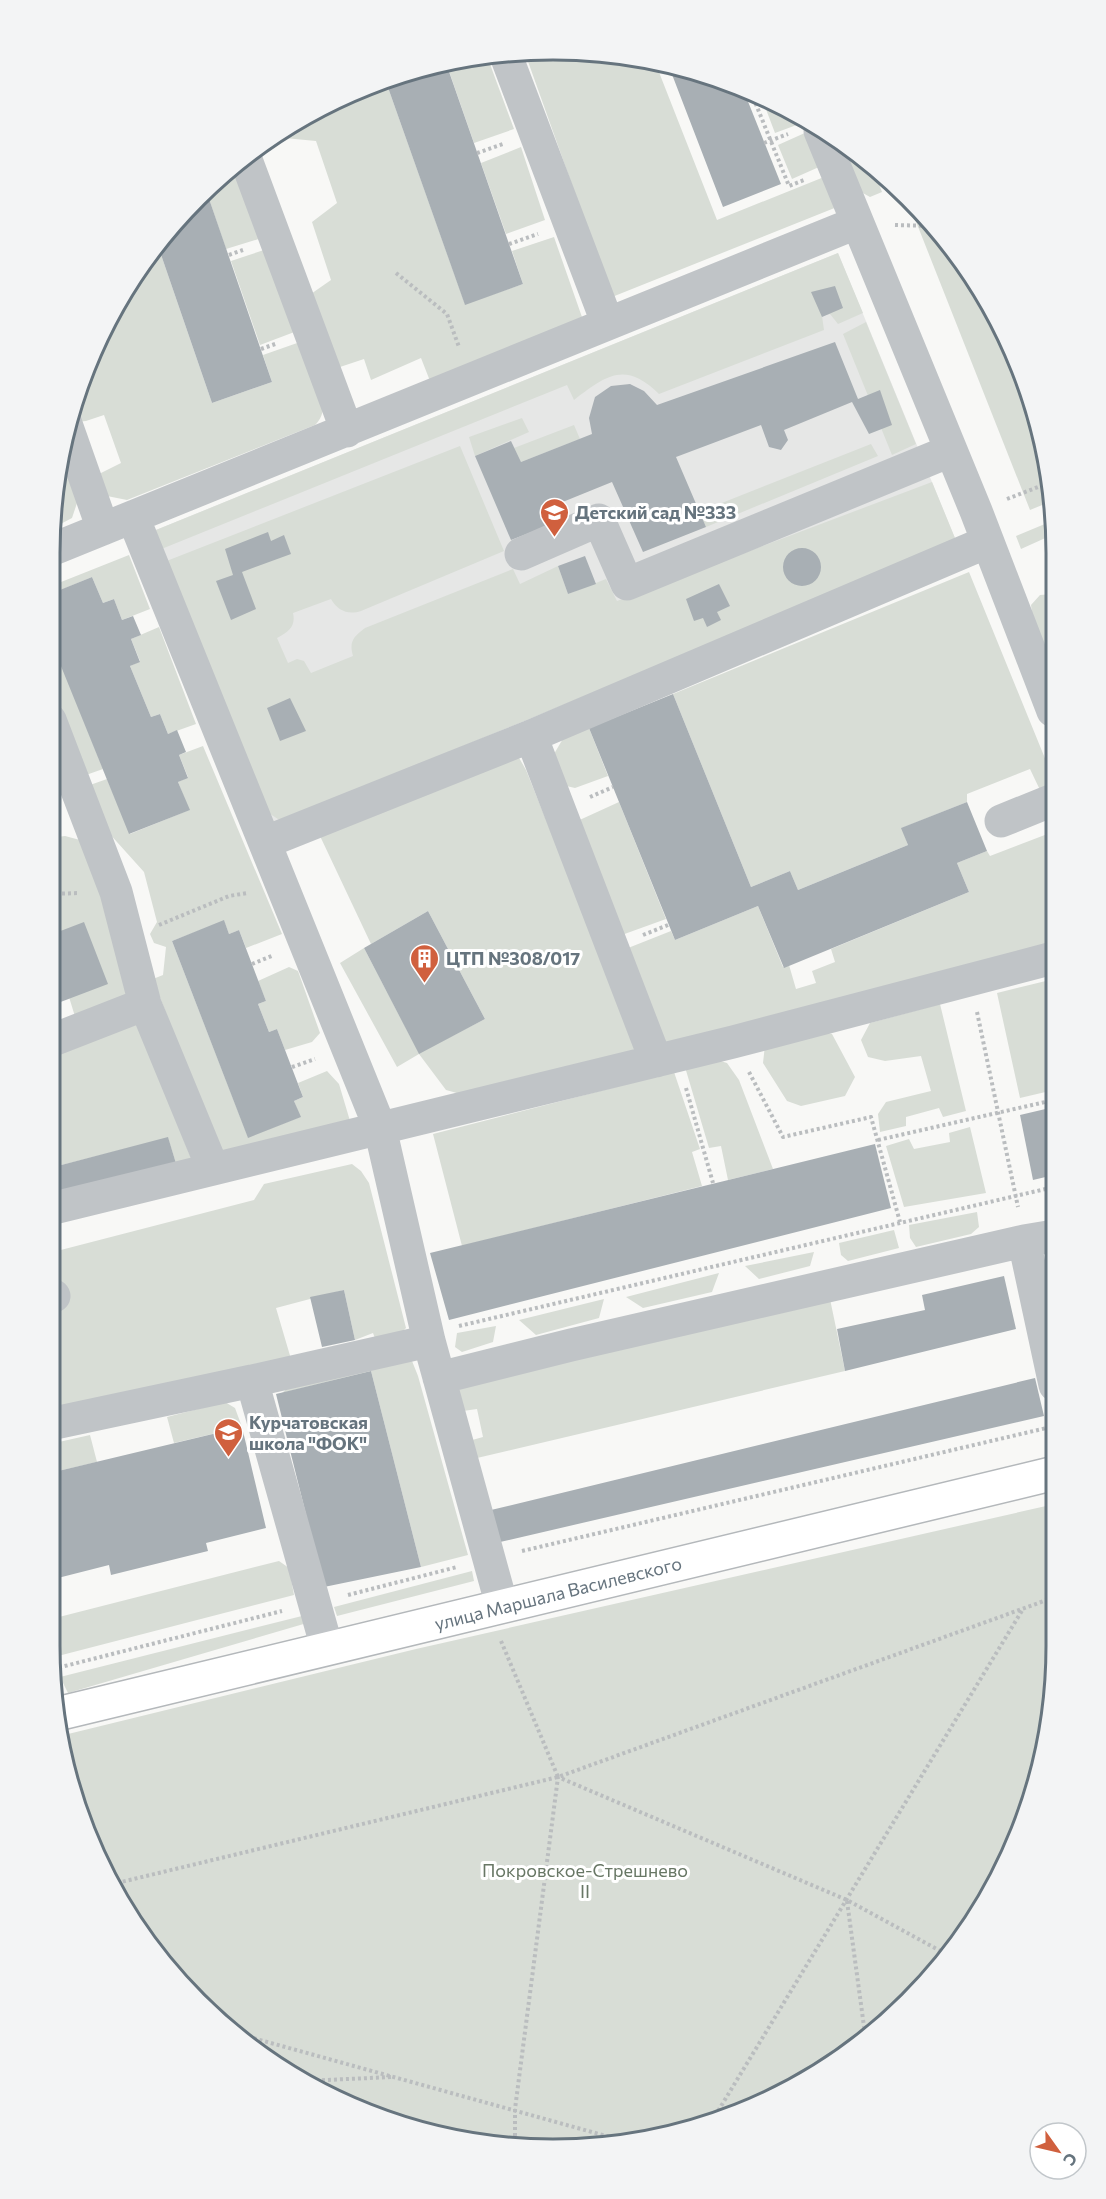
<svg xmlns="http://www.w3.org/2000/svg" width="1106" height="2199" viewBox="0 0 1106 2199" font-family="Commissioner,sans-serif">
	<style>
		.built { fill: #e6e7e6 }
		.green { fill: #d8ddd6 }
		.building { fill: #a8afb4 }
		.lines { fill: none; stroke-linecap: round; stroke-linejoin: round }
		.major-casing { stroke: #b4b8bb; stroke-width: 36 }
		.path { stroke: #babdbf; stroke-width: 4; stroke-dasharray: 3 3; stroke-linecap: butt }
		.minor { stroke: #c0c4c7; stroke-width: 33 }
		.major { stroke: #fff; stroke-width: 33 }
		.labels { text-anchor: middle; dominant-baseline: central; stroke-width: 6; stroke-linejoin: round; paint-order: stroke }
		.poi-label { font-size: 18px; font-weight: bold; fill: #66747e; stroke: #fff; text-anchor: start }
		.street-label { font-size: 18px; fill: #66747e; stroke: #fff }
		.park-label { font-size: 18px; fill: #687765; stroke: #fff }
		.rim { fill: none; stroke: #66747e; stroke-width: 3 }
	</style>
	<rect width="100%" height="100%" fill="#f8f8f6"/>
	<path class="built" d="M838,253L957,543L270,825L151,532Z"/>
	<path class="green" d="M586,51L655,62L717,220L824,177L837,207L612,297L525,53Z
		M487,56L514,129L474,143L449,71Z
		M385,79L465,304L523,284L512,251L554,237L583,320L430,381L421,358L371,380L364,359L334,369L308,296L331,280L312,222L337,203L316,141L274,137L301,117Z
		M761,96C774,101 797,109 802,123L775,133Z
		M807,132L819,167L792,179L778,145Z
		M521,147L545,220L506,234L481,163Z
		M847,149L872,166L882,192L870,197L861,192L845,155Z
		M237,163L265,237L226,249L206,190Z
		M919,211L953,247L1018,361L1052,488V501L1030,510L913,214Z
		M157,243L212,403L272,382L263,355L300,342C309,365 337,404 315,425L127,500L107,496L95,476L121,463L104,415L86,421L76,422L70,415L83,378L89,376C82,355 140,261 157,243Z
		M267,249L297,331L260,345L231,261Z
		M838,253L863,313L838,324L830,314L822,316L824,330L659,394C625,361 607,375 574,400L567,385L159,550L151,532Z
		M866,322L916,444L892,455L843,334Z
		M522,418L529,432L475,456L469,437Z
		M574,425L580,439L521,462L514,448Z
		M871,444L878,456L706,527L699,512Z
		M460,446L504,551L361,611C348,615 338,611 331,599L293,613C296,626 289,632 277,638L288,663L297,659L304,661L311,673L353,656C349,642 353,637 365,628L513,569L520,584L558,566L568,594L606,579L617,601L932,482L957,543L281,821L264,810L164,562Z
		M62,448L77,503L72,518L51,529Z
		M1052,521V535L1021,549L1016,536Z
		M129,555L150,609L122,620L114,599L103,603L92,577L51,594V586Z
		M969,572L1053,778V785L1040,790L1030,769L967,794V802L902,828L908,845L798,890L790,871L751,887L673,694Z
		M1053,594V657L1050,660L1032,613L1031,605L1040,595Z
		M159,627L196,724L168,734L160,714L151,717L130,666L140,661L131,639Z
		M60,661L103,769L86,775L50,682V665Z
		M589,728L608,776L575,788L562,785L551,759L564,737Z
		M203,746L282,934L246,948L239,930L229,934L224,921L172,941L248,1137L300,1117L294,1101L303,1097L298,1083L327,1071L339,1084L353,1131L222,1160L153,979L163,975L166,947L154,943L150,934L157,922L144,872L108,832L90,785L107,779L130,834L189,810L178,782L188,777L179,755Z
		M518,756L526,770L640,1054L464,1095L446,1090L419,1054L397,1067L340,963L364,948L419,1053L485,1019L428,911L371,944L320,836Z
		M619,802L666,919L619,936L573,823Z
		M1053,812V945L667,1045L623,950L671,931L675,940L758,906L783,967L789,965L796,989L816,983L812,971L835,962L831,949L969,892L957,863L987,851L990,856L1050,833L1047,819Z
		M65,836L80,840L92,855L131,989L117,1007L77,1023L50,935V838Z
		M289,967L298,971L320,1033L312,1042L285,1050L277,1029L269,1032L258,1004L266,1001L258,981Z
		M1054,979V1090L1020,1098L997,993Z
		M940,1004L966,1111L943,1117L939,1108L906,1117V1126L880,1132L878,1114L886,1102L931,1091L921,1056L885,1061L868,1057L861,1040L870,1023Z
		M137,1023L193,1163L178,1170L168,1138L50,1168V1056Z
		M816,1030L832,1034L855,1077L845,1096L801,1106L787,1101L763,1063L765,1045Z
		M714,1059L727,1063L739,1080L773,1169L728,1180L721,1146L709,1148L685,1067Z
		M674,1072L700,1149L692,1152L702,1186L462,1246L433,1134Z
		M970,1127L986,1193L904,1207L886,1146L909,1139L914,1149L950,1142L949,1133Z
		M352,1164L361,1171L369,1183L406,1328L398,1336L376,1341L373,1333L355,1340L344,1290L276,1308L291,1359L50,1414V1307L60,1283L53,1252L254,1200L264,1184Z
		M977,1212L979,1227L971,1234L916,1247L910,1238L909,1225Z
		M894,1230L899,1248L848,1261L841,1255L839,1243Z
		M814,1252L810,1266L759,1279L745,1266Z
		M719,1273L712,1292L643,1308L626,1297Z
		M604,1299L599,1318L536,1335L519,1320Z
		M830,1299L845,1371L477,1458L465,1442L483,1437L477,1409L456,1412L451,1399L461,1387Z
		M496,1326L493,1342L462,1352L455,1347L457,1333Z
		M412,1361L418,1376L468,1555L421,1567L371,1371L282,1393L293,1383Z
		M225,1402L235,1408L242,1427L174,1443L167,1417Z
		M90,1435L97,1462L50,1473V1444Z
		M1055,1504V1679L1039,1776L1005,1868L909,2002L775,2098L618,2145L454,2140L360,2111L274,2065L154,1953L76,1808L64,1735L416,1649Z
		M279,1561L289,1568L294,1595L58,1656L53,1627L59,1617Z
		M472,1571L474,1581L337,1616L334,1607Z
		M306,1615L307,1623L68,1693L60,1677Z"/>
	<path class="building" d="M446,63L523,284L465,305L385,79Z
		M668,64L683,67L743,89L781,184L723,207Z
		M206,190L272,382L212,403L157,243Z
		M835,286L843,308L822,317L811,292Z
		M835,342L858,399L880,390L892,425L869,434L852,402L784,430L788,440L781,450L769,447L761,425L676,457L706,527L643,552L612,482L543,510L550,525L511,540L475,456L511,441L521,462L592,434L589,418L595,397L611,386L630,384L644,391L657,405Z
		M268,532L271,541L284,535L291,554L242,572L256,609L231,620L216,581L233,575L225,549Z
		M783 567a19 19 0 1 1 38 0a19 19 0 1 1-38 0Z
		M585,556L596,584L568,594L558,566Z
		M92,577L103,603L114,599L122,620L133,616L141,635L131,639L140,662L130,666L151,717L160,714L168,734L177,730L186,752L179,755L188,778L178,782L190,810L129,834L50,639V594Z
		M719,584L730,606L717,612L721,620L707,627L703,618L694,621L686,599Z
		M673,694L751,887L790,871L798,890L908,845L901,828L967,802L987,851L957,863L969,892L784,968L758,906L675,940L589,728Z
		M290,698L306,731L280,741L267,708Z
		M428,911L485,1019L419,1054L364,948Z
		M224,920L229,934L239,930L266,1001L258,1004L269,1032L277,1029L303,1097L294,1101L301,1117L248,1138L172,941Z
		M84,922L108,984L50,1006V935Z
		M1054,1107V1175L1033,1180L1020,1115Z
		M168,1137L178,1170L50,1202V1168Z
		M875,1144L891,1208L449,1320L430,1253Z
		M53,1252L60,1283L50,1286V1253Z
		M1004,1276L1016,1329L845,1371L837,1329L925,1310L922,1295Z
		M344,1290L355,1340L322,1347L310,1297Z
		M371,1371L421,1567L324,1587L276,1394Z
		M1035,1378L1044,1416L500,1542L491,1510Z
		M242,1427L266,1528L206,1543L208,1551L111,1575L109,1565L50,1580V1473Z"/>
	<g class="lines">
		<defs>
			<path id="major" d="M61,1713L1055,1473"/>
		</defs>
		<use href="#major" class="major-casing"/>
		<path class="path" d="M751,92L789,186L804,180
			M764,143L788,134
			M477,153L503,144
			M895,225L933,226
			M509,244L538,234
			M229,255L243,250
			M396,273L447,314L459,347
			M1011,348L1022,376
			M261,349L278,343
			M1007,499L1051,482
			M590,797L613,787
			M50,894L80,893
			M159,925L229,896L247,893
			M643,935L668,925
			M252,964L274,955
			M977,1012L1018,1207
			M292,1067L315,1059
			M749,1072L783,1137L871,1117L900,1222
			M686,1088L713,1183
			M878,1140L1054,1100
			M459,1326L1054,1187
			M522,1551L1055,1426
			M348,1595L457,1567
			M501,1641L558,1777
			M53,1669L282,1611
			M117,1883L558,1777L1055,1597
			M847,1901L865,2034
			M242,2035L628,2142
			M304,2081L392,2077
			M715,2116L1023,1609
			M515,2142V2109L558,1777L847,1900L944,1953"/>
		<path class="minor" d="M505,53L607,322
			M820,131L976,511L1053,711
			M245,157L347,431
			M66,424L103,529
			M133,517L380,1128L429,1341L502,1606
			M51,550L856,223
			M521,554L599,520L627,584L950,451
			M50,720L116,892L145,1004L213,1169
			M531,736L656,1061
			M1001,821L1053,800
			M266,842L531,736L987,542
			M50,1041L145,1004
			M50,1209L733,1042L1053,958
			M1024,1241L1054,1236
			M50,1297L54,1296
			M439,1378L571,1345L1024,1241L1055,1385
			M252,1381L429,1341
			M50,1424L252,1381L327,1648"/>
		<use href="#major" class="major"/>
	</g>
	<defs>
		<symbol id="school-pin" viewBox="-11 -11 22 30"><path d="M0 17L-7.5 6A9.5 9.5 0 1 1 7.5 6Z" fill="#d0603e" stroke="#fff"/><path d="M0-5L7-2L0 1L-7-2ZM-4 1L0 2.5L4 1V4Q0 6-4 4Z" fill="#fff"/></symbol>
		<symbol id="building-pin" viewBox="-11 -11 22 30"><path d="M0 17L-7.5 6A9.5 9.5 0 1 1 7.5 6Z" fill="#d0603e" stroke="#fff"/><path d="M-4-6H4V6H1V3H-1V6H-4ZM-2.5-4.3h1.7v1.8h-1.7ZM.8-4.3h1.7v1.8H.8ZM-2.5-1h1.7V.8h-1.7ZM.8-1h1.7V.8H.8Z" fill="#fff"/></symbol>
	</defs>
	<g fill-rule="evenodd">
		<use href="#school-pin" x="538" y="496" width="33" height="45"/>
		<use href="#building-pin" x="408" y="942" width="33" height="45"/>
		<use href="#school-pin" x="212" y="1416" width="33" height="45"/>
	</g>
	<g class="labels">
		<g class="poi-label">
			<text x="575" y="512">Детский сад №333</text>
			<text x="446" y="958">ЦТП №308/017</text>
			<text x="249" y="1422">Курчатовская<tspan x="249" dy="21">школа "ФОК"</tspan></text>
		</g>
		<g class="street-label">
			<text transform="translate(558 1593) rotate(-14)">улица Маршала Василевского</text>
		</g>
		<g class="park-label">
			<text x="585" y="1870">Покровское-Стрешнево<tspan x="585" dy="21">II</tspan></text>
		</g>
	</g>
	<path d="M0 0H1106V2199H0ZM553 60H553A493 493 0 0 1 1046 553V1646A493 493 0 0 1 553 2139H553A493 493 0 0 1 60 1646V553A493 493 0 0 1 553 60Z" fill="#f3f4f5" fill-rule="evenodd"/>
	<path class="rim" d="M553 60H553A493 493 0 0 1 1046 553V1646A493 493 0 0 1 553 2139H553A493 493 0 0 1 60 1646V553A493 493 0 0 1 553 60Z"/>
	<g transform="translate(1058 2151) rotate(124)"><circle r="28" fill="#ffffff" stroke="#c2c7cb" stroke-width="1.5"/>
	<path d="M0-4.5L10 22L0 15L-10 22Z" fill="#d0603e"/>
	<text y="-9" font-size="16" font-weight="bold" text-anchor="middle" fill="#66747e">С</text>
	</g>
</svg>
